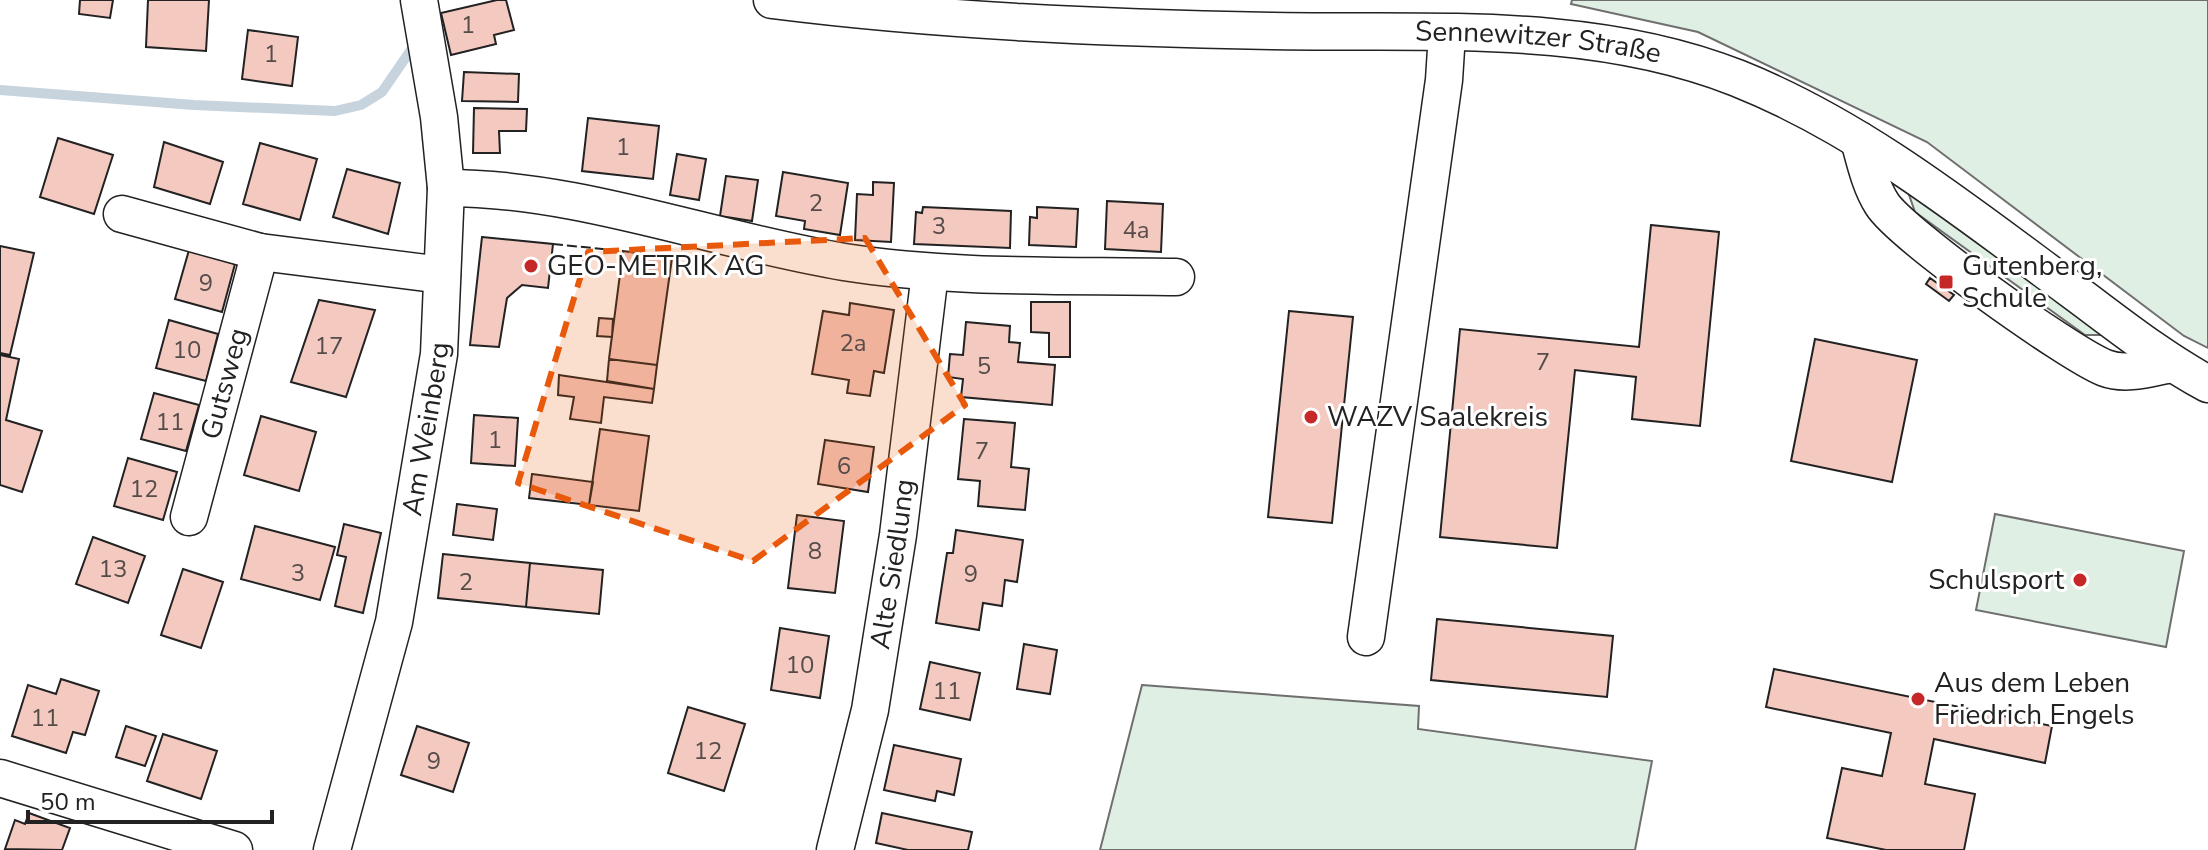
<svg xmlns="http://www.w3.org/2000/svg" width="2208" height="850" viewBox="0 0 2208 850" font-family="'Nunito Sans',sans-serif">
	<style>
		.green { fill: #e0efe3; stroke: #6f6f6f; stroke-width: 2 }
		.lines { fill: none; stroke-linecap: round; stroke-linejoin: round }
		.stream { stroke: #c7d3dd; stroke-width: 10 }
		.building { fill: #f3c9c0; stroke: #222; stroke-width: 2 }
		.minor-casing { stroke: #222; stroke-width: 39 }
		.minor { stroke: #fff; stroke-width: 36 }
		.fence { stroke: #222; stroke-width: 2; stroke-dasharray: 10 4; stroke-linecap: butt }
		.marked { fill: #e8590c; fill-opacity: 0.2; stroke: #e8590c; stroke-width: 6; stroke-dasharray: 16 10; stroke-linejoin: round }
		.poi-dot { fill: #c62828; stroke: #fff; stroke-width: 3 }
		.labels { text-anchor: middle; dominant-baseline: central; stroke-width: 6; stroke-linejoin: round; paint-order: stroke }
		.number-label { font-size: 24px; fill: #564c4a }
		.street-label { font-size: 28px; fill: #222; stroke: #fff }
		.poi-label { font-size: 28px; fill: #222; stroke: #fff; text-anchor: start }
	</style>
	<rect width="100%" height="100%" fill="#fff"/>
	<path class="green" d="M1572,0H2208V348L2184,336L1927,142L1698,32L1571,4Z
		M1907,189L2109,335H2085L1915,212Z
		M1995,514L2184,551L2166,647L1976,610Z
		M1142,685L1419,706L1418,729L1652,761L1635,850H1100Z"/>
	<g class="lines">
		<path class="stream" d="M0,90L194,105L335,111L361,105L382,92L415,44"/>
	</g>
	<path class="building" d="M80,0H113L110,18L79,14Z
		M148,0H209L206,51L146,47Z
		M497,0H506L514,30L494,35L496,44L451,55L441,13Z
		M248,30L298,37L292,86L242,79Z
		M464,72L519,74L518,102L462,101Z
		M474,108L527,109L526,131H499L500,153H473Z
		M588,118L659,126L653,179L582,171Z
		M58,138L113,155L94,214L40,197Z
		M164,142L223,162L210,204L154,187Z
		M260,143L317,159L300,220L243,204Z
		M677,154L706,159L699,200L670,195Z
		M347,169L400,183L388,234L333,217Z
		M783,172L848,183L840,235L804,229L805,221L776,216Z
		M726,176L758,180L752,221L720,216Z
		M873,182L894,183L891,242L855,240L857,194L873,195Z
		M1107,201L1163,204L1161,252L1105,249Z
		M923,207L1011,211L1010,248L914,244L916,212L922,213Z
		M1037,207L1078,209L1076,247L1029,245L1030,217L1037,218Z
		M1651,225L1719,232L1700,426L1632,419L1636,377L1575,370L1557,548L1440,537L1460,329L1639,347Z
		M482,237L553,244L548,288L522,285L507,298L499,347L470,345Z
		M0,246L34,253L10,355L0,353Z
		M189,250L235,264L222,312L175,299Z
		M623,251L672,258L657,365L609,359Z
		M1930,278L1954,295L1949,301L1926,284Z
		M319,300L375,310L346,397L291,382Z
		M1031,302H1070V357H1049V333L1031,332Z
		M850,303L894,310L884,373L874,371L870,396L847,393L849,380L812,374L823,311L849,315Z
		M1289,311L1353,317L1332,523L1268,517Z
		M599,318L613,319L612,337L597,336Z
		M169,320L218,334L206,381L156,368Z
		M966,322L1010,326L1009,342L1020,343L1018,362L1055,365L1052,405L961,397L963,379L948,377L950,354L963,355Z
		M1815,339L1917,360L1892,482L1791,461Z
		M0,355L19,359L6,420L42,431L22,492L0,485Z
		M609,359L657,365L654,389L607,381Z
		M559,375L654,389L652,403L604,397L601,423L570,419L574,397L558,395Z
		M154,393L199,405L186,451L141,439Z
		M474,415L518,418L515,466L471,463Z
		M261,416L316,432L299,491L244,475Z
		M964,419L1015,423L1011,467L1029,469L1025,510L978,506L980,481L958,479Z
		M600,429L649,436L639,511L589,505Z
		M825,440L874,447L868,492L818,484Z
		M128,458L177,472L163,520L114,506Z
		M532,474L593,482L589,505L529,498Z
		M457,504L497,509L493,540L453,535Z
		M797,515L844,521L835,593L788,588Z
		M344,524L381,533L363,613L335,606L346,557L337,555Z
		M255,526L335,547L320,600L241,579Z
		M956,530L1023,540L1017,582L1005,580L1002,606L983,603L979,630L936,623L947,553H953Z
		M93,537L145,556L128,603L76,584Z
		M443,554L530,563L526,607L438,598Z
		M530,563L603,570L599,614L526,607Z
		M183,569L223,582L201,648L161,635Z
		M1437,619L1613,636L1607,697L1431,680Z
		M780,628L829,636L820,698L771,690Z
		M1024,644L1057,650L1050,694L1017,689Z
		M930,662L980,673L970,720L920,709Z
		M1774,669L2052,726L2045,763L1934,739L1925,784L1975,794L1964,850H1886L1827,838L1842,768L1882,776L1891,733L1766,707Z
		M61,679L99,691L85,735L73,732L66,753L12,736L28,685L56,694Z
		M688,707L745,724L724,791L668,773Z
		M126,726L156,736L145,766L116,757Z
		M417,726L469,743L453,792L401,775Z
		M163,734L217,751L201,799L147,781Z
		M894,745L961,759L954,795L937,791L935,801L884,790Z
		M29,813L70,828L62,850L5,849L15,820L25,824Z
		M882,813L972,832L968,850H908L876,843Z"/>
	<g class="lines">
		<defs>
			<g id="minor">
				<path id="s1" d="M772,0C938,21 1105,28 1272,31C1427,34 1590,20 1737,78C1858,126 1965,211 2069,288C2114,321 2158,357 2208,384"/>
				<path d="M1859,140C1865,162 1870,185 1882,204C1901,234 2069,354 2105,368C2126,376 2150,368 2171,364"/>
				<path d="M446,188C579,188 712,240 844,262C953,279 1065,275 1176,277"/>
				<path d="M122,214L260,252"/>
				<path id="s2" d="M189,517L260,252L442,275"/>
				<path d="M1366,637L1444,80L1447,34"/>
				<path d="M0,778L234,850"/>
				<path id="s3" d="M332,850L394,622L439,354L446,188L439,117L419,0"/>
				<path id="s4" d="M835,850L870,710L898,535L930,273"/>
			</g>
		</defs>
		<use href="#minor" class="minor-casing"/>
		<use href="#minor" class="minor"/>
		<path class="fence" d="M553,244L623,251"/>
	</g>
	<path class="marked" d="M865,238L965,405L753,561L518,483L588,252Z"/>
	<g class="poi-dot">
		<circle cx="531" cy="266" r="8"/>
		<rect x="1938" y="274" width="16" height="16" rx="4"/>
		<circle cx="1311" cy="417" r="8"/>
		<circle cx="2080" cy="580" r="8"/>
		<circle cx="1918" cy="699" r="8"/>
	</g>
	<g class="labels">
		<g class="number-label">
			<text x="468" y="25">1</text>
			<text x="271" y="54">1</text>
			<text x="623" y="147">1</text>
			<text x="816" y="203">2</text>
			<text x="939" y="226">3</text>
			<text x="1136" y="230">4a</text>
			<text x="206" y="283">9</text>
			<text x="853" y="343">2a</text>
			<text x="329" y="346">17</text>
			<text x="187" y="350">10</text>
			<text x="1543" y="362">7</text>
			<text x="984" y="366">5</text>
			<text x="170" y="422">11</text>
			<text x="495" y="440">1</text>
			<text x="982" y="451">7</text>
			<text x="844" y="466">6</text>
			<text x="144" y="489">12</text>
			<text x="815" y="551">8</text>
			<text x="113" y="569">13</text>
			<text x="298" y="573">3</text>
			<text x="971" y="574">9</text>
			<text x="466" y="582">2</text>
			<text x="800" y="665">10</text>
			<text x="947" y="691">11</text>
			<text x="45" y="718">11</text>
			<text x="708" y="751">12</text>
			<text x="434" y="761">9</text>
		</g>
		<g class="street-label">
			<text stroke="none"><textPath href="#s1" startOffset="768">Sennewitzer Straße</textPath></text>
			<text stroke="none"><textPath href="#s2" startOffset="138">Gutsweg</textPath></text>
			<text stroke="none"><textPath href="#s3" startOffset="432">Am Weinberg</textPath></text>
			<text stroke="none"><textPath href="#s4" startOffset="292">Alte Siedlung</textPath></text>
		</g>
		<g class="poi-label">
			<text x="547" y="266">GEO-METRIK AG</text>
			<text x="1962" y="266">Gutenberg,<tspan x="1962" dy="32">Schule</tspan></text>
			<text x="1327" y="417">WAZV Saalekreis</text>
			<text x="2064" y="580" text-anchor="end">Schulsport</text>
			<text x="1934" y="683">Aus dem Leben<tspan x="1934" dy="32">Friedrich Engels</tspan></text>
		</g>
	</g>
	<path d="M28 810v12h244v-12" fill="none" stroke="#222222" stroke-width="4"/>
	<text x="40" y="810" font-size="24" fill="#222222" stroke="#ffffff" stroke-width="6" paint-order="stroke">50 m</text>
</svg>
